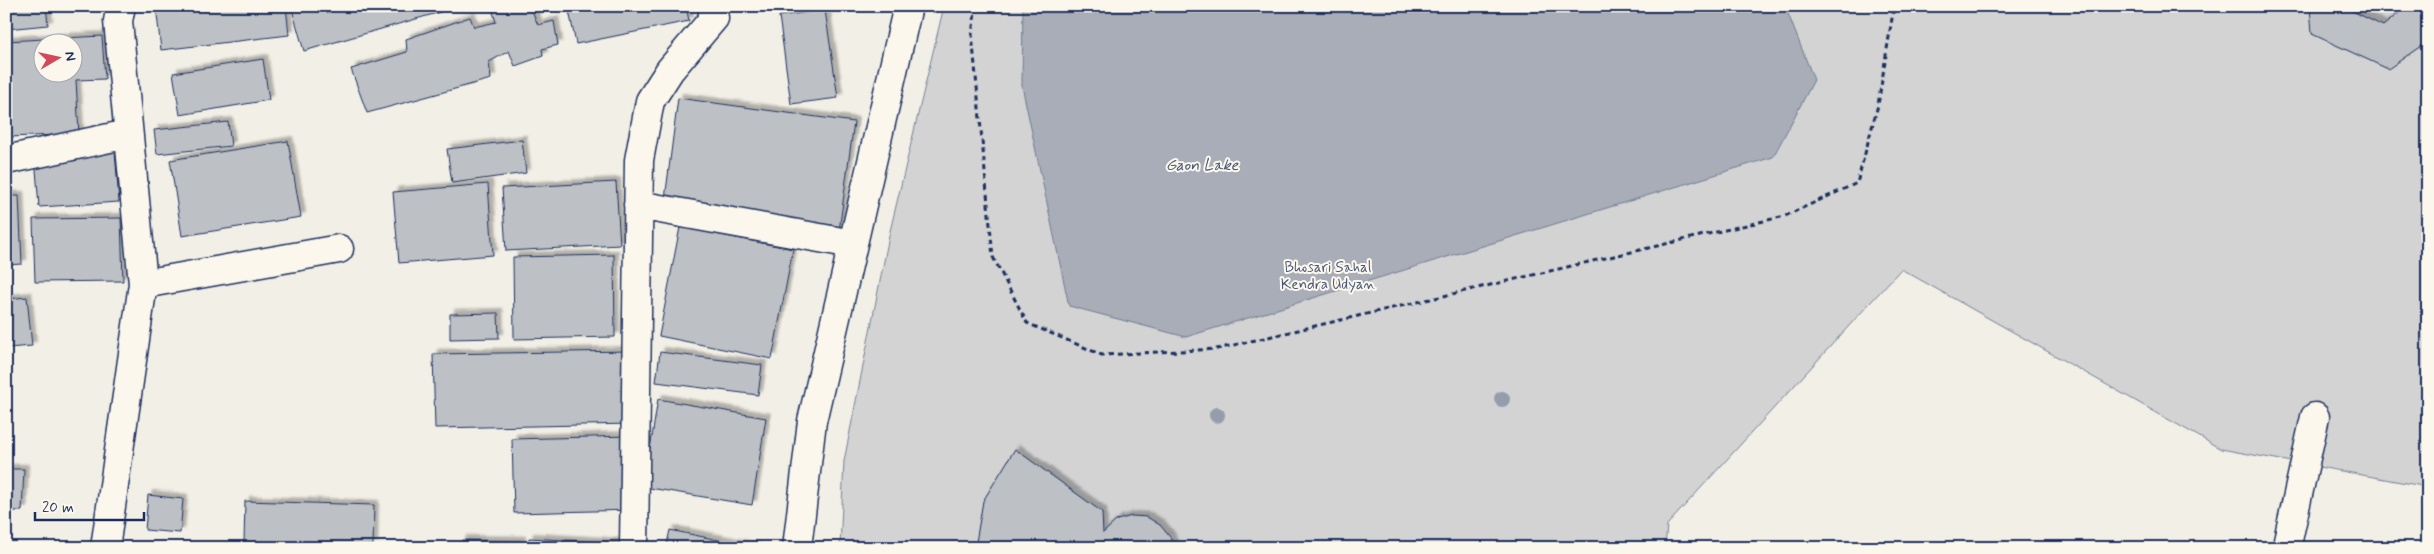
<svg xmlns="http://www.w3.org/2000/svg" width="2434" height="554" viewBox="0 0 2434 554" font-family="Mynerve,sans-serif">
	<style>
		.green { fill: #d2d3d2; stroke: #768198 }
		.water { fill: #a9adb7; stroke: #707b93 }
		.building { fill: #bdc0c4; stroke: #1b2f5e; fill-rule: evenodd; filter: url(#shadow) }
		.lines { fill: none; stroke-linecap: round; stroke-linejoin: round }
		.minor-casing { stroke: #1b2f5e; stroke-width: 31 }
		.path { stroke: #1b2f5e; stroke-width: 3; stroke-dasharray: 5 4; stroke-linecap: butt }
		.minor { stroke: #fbf7ec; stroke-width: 28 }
		.tree { fill: #959cab }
		.labels { text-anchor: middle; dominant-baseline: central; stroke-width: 4; stroke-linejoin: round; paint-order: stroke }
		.park-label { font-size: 15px; fill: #49587b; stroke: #fbf7ec }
		.water-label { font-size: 16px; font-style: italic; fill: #465579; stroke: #fbf7ec }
	</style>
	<defs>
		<filter id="shadow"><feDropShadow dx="4.5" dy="-4.5" stdDeviation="1" flood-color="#0004"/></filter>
	</defs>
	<rect width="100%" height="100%" fill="#f2efe6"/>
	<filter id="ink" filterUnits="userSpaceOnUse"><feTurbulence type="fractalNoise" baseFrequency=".02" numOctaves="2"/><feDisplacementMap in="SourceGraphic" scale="10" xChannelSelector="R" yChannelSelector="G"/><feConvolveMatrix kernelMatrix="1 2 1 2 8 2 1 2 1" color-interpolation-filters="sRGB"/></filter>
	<g filter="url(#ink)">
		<path class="green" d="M944,6H2428V487L2221,449L1901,269L1667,525L1665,548H840L844,461L890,231Z"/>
		<path class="water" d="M1023,6H1785L1814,80L1773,157L1186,337L1069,306L1022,86Z"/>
		<path class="building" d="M6,6H46L48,25L6,29Z
			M156,6H286L289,35L161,50Z
			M291,6H442L444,11L304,51Z
			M505,6H530L538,25L554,21L558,45L542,49L543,56L515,66L509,51L489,62L491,79L367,113L351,69L407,52L406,39L470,17L474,27L496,22L492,9Z
			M568,6H686L689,21L576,44Z
			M2310,6H2342L2383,26L2407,6H2428V41L2388,69L2312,34Z
			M825,10L838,98L791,104L779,16Z
			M102,36L105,79L76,80L79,134L9,137L6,41ZM42,42H72V72H42Z
			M263,59L269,100L180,115L173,73Z
			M678,98L854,122L839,231L664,207Z
			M228,122L231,146L157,154L154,130Z
			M522,140L526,173L452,183L447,149Z
			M288,141L301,217L182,236L170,160Z
			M115,151L119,202L39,207L35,157Z
			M616,182L620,245L506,251L502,188Z
			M488,184L493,255L399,263L393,192Z
			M6,196H19L22,264L6,265Z
			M121,218L123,281L35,282L33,219Z
			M680,227L793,249L772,359L659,336Z
			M614,255L615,337L514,339L513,257Z
			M27,297L32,346L8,348L6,299Z
			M498,313L499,338L450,339V314Z
			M631,351L633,424L435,428L433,354Z
			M660,352L762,365L758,395L656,382Z
			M658,399L766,418L752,505L644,487Z
			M631,436L633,510L514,513L512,439Z
			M1015,449L1102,512L1103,533L1117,520L1132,516L1147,517L1160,525L1170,537L1174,548H975L983,501Z
			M6,469H24L22,511H6Z
			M148,495L183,499L180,533L145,530Z
			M245,501L374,505L373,546L244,542Z
			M670,530L757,548H666Z
			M529,538L618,543V548H528Z
			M462,540L521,541V548H461Z"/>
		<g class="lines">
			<defs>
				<path id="minor" d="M6,160L128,134
					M638,205L853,244
					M143,284L339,249
					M105,548L143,284L118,21L121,6
					M634,548L639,160L650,101L670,70L714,18L712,6
					M797,548L812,421L908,6
					M2289,548L2288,540L2315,417"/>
			</defs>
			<use href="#minor" class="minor-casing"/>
			<path class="path" d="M976,6L972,34L993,257L1027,323L1102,355L1217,349L1785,216L1857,183L1878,105L1894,6"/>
			<use href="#minor" class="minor"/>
		</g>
		<g class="tree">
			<circle cx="1502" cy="399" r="8"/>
			<circle cx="1217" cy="415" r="8"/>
		</g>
	</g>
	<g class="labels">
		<g class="park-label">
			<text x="1328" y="268">Bhosari Sahal<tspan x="1328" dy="17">Kendra Udyan</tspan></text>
		</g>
		<g class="water-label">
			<text x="1202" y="165">Gaon Lake</text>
		</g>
	</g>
	<rect width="2434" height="554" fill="none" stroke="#fbf7ec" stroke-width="25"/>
	<rect x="12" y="12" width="2409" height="529" fill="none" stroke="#1b2f5e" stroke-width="2" filter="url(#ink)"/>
	<g transform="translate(58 58) rotate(81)"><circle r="24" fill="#fbf7ec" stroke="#a1a7b3"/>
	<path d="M0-4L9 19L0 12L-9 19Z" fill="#d1495b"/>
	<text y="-8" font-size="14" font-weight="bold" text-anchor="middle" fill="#1b2f5e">N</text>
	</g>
	<path d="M35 512v8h109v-8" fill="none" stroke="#1b2f5e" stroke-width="2.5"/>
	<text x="42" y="512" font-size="15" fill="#1b2f5e" stroke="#fbf7ec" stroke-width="4" paint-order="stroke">20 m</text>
</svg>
